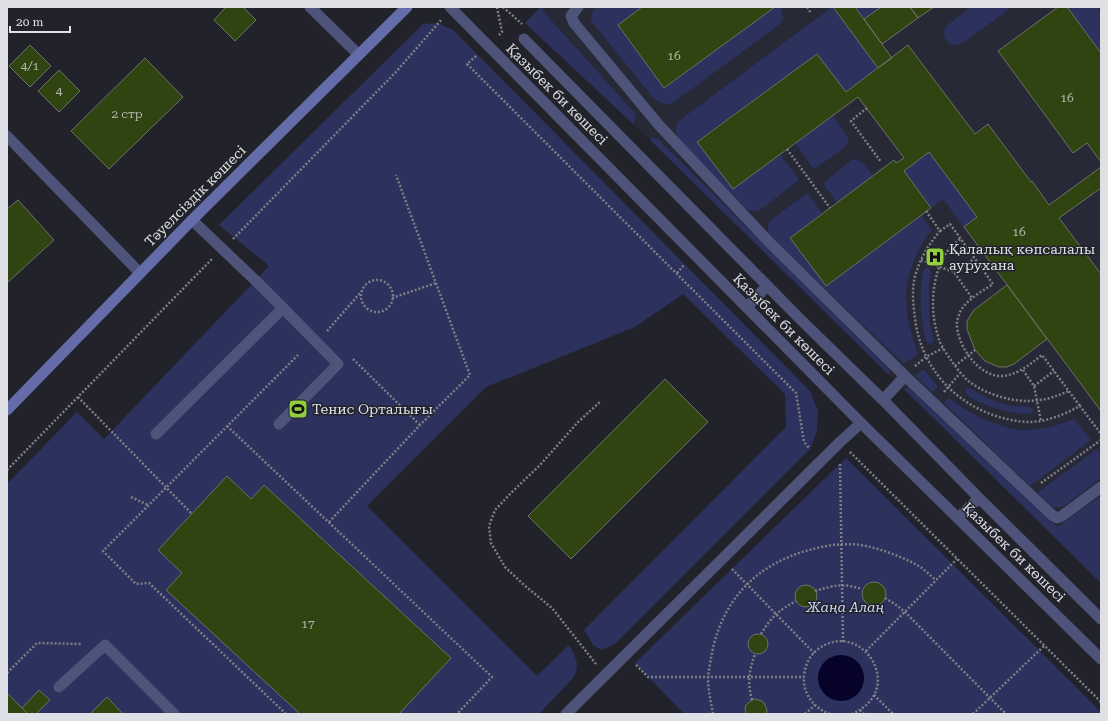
<svg xmlns="http://www.w3.org/2000/svg" width="1108" height="721" viewBox="0 0 1108 721" font-family="'Roboto Serif',serif">
	<style>
		.built { fill: #272936 }
		.green { fill: #2c315e }
		.water { fill: #06022a }
		.building { fill: #2f4411; stroke: #6d7169 }
		.lines { fill: none; stroke-linecap: round; stroke-linejoin: round }
		.path { stroke: #7e7f85; stroke-width: 2.5; stroke-dasharray: 2 2; stroke-linecap: butt }
		.service { stroke: #4d5379; stroke-width: 11 }
		.minor { stroke: #4d5379; stroke-width: 11 }
		.tertiary { stroke: #4d5379; stroke-width: 11 }
		.secondary { stroke: #646daa; stroke-width: 11 }
		.labels { text-anchor: middle; dominant-baseline: central; stroke-width: 3; stroke-linejoin: round; paint-order: stroke }
		.number-label { font-size: 12px; fill: #b3b9b0 }
		.street-label { font-size: 14px; fill: #dfe0e5; stroke: #22232a }
		.poi-label { font-size: 14px; fill: #dfe0e5; stroke: #22232a; text-anchor: start }
		.park-label { font-size: 14px; font-style: italic; fill: #cfd6f5; stroke: #22232a }
	</style>
	<rect width="100%" height="100%" fill="#22232a"/>
	<path class="built" d="M540,7H1101V583L644,134L525,23Z"/>
	<path class="green" d="M540,7H545L542,10L634,112C636,117 636,119 633,124L525,23Z
		M597,7H642L618,25L664,88L775,7H781L783,19L780,24L673,103L667,105L656,100L651,95L592,22C590,16 591,12 597,7Z
		M832,7H833L878,68L846,92L817,54L697,141L733,189L780,154L799,180L763,208C756,212 752,212 746,209L680,141C675,133 674,127 680,120Z
		M855,7H881L864,19Z
		M971,7H1012L963,43C961,44 959,45 957,45C946,46 942,35 945,27Z
		M1067,7H1097L1101,13V53Z
		M438,23L453,30L478,55L810,391L818,411L817,431L810,449L615,644L601,650L593,645L584,630L786,427L785,394L683,294L635,327L486,387L367,506L537,676L569,645C576,658 580,663 574,677L539,714H7V484L77,412L104,439L269,266L219,225L423,24Z
		M833,116L846,134L848,139V143L843,149L814,169L795,143Z
		M653,137L658,139L889,369L890,372L889,375L650,140Z
		M929,152L977,217L964,227L943,199L931,208L904,171Z
		M853,159C863,159 867,169 873,176L837,203L823,183Z
		M807,193L822,213L790,238L826,286L921,215L932,230C925,238 920,246 916,256C900,290 906,320 918,354L904,364L777,243L768,233V224L771,220Z
		M927,267L930,269L931,273L929,283V310L930,325L934,339L933,342L932,343L928,344L926,340C920,316 919,296 923,271L925,268Z
		M924,369L938,387L932,392L915,375Z
		M909,388L1057,527L1099,497L1101,500V583L904,389Z
		M969,388C984,396 999,405 1017,406C1023,407 1028,405 1033,409V411C1031,413 1031,414 1028,414C1015,415 969,403 965,391L966,389Z
		M949,398C970,414 995,427 1022,430C1037,431 1060,425 1074,419L1091,440L1030,486L944,403Z
		M1097,449L1101,455V478L1064,506L1061,507H1053L1037,493Z
		M846,458L1101,712V714H684L635,663Z"/>
	<path class="water" d="M818 678a23 23 0 1 1 46 0a23 23 0 1 1-46 0Z"/>
	<path class="building" d="M226,7H243L256,20L235,41L214,20Z
		M642,7H775L664,88L618,25Z
		M833,7H855L892,58L878,68Z
		M881,7H910L918,18L882,44L864,19Z
		M910,7H934L918,18Z
		M1058,7H1067L1101,53V162L1087,143L1073,153L998,51Z
		M30,45L51,66L30,87L9,66Z
		M908,45L975,134L988,124L1031,182L1032,181L1049,205L1101,167V188L1059,218L1101,274V411L964,227L977,217L929,152L904,171L931,208L826,286L790,238L894,160L896,163L904,158L858,97L733,189L697,142L817,54L846,92Z
		M145,58L183,97L109,169L71,131Z
		M59,70L80,91L59,112L38,91Z
		M18,200L54,240L7,283V209Z
		M1007,285L1047,339L1014,364L1007,367H999L985,361L975,350L967,329V321L974,310Z
		M665,379L708,422L571,559L528,516Z
		M227,476L251,499L264,485L451,658L399,714H300L166,590L182,573L158,550Z
		M862 594a12 12 0 1 1 24 0a12 12 0 1 1-24 0Z
		M795 596a11 11 0 1 1 22 0a11 11 0 1 1-22 0Z
		M748 644a10 10 0 1 1 20 0a10 10 0 1 1-20 0Z
		M39,690L50,700L36,714H28L22,708Z
		M7,693L28,714H7Z
		M107,697L123,714H90Z
		M755,699L762,701L764,703L767,710L766,714H746L745,708L746,705L752,700Z"/>
	<g class="lines">
		<path class="path" d="M497,7L502,32L499,35
			M503,7L522,24
			M807,7L811,13
			M476,56L467,64L796,393L804,442L810,449
			M867,108L851,121L881,162
			M787,149L830,208
			M926,211L940,231C930,243 922,255 917,270C911,285 913,303 915,318C920,363 950,400 993,415C1005,419 1018,422 1031,422C1049,421 1065,414 1080,406L1101,434
			M940,231L950,224L993,284C981,292 966,300 960,312C959,315 958,318 957,321C955,343 978,377 1002,376C1018,375 1030,364 1042,355L1080,406
			M233,239L395,73L442,19
			M960,239C942,253 938,266 934,288C932,304 933,320 938,336C940,345 946,353 951,360C955,367 961,373 966,379C985,395 1016,404 1040,400C1050,399 1059,395 1069,391
			M921,260L954,272L972,298
			M954,272L974,259
			M677,273L684,265
			M361 296a16 16 0 1 1 32 0a16 16 0 1 1-32 0Z
			M392,298L436,283
			M327,331L361,292
			M353,359L420,425
			M915,366L926,357L943,348
			M955,366L975,350
			M1023,370L1034,386L1041,421
			M1034,386L1054,371
			M944,392L961,372
			M78,397L192,514
			M227,426L492,677L457,714
			M850,452L1101,702
			M840,464L843,642
			M7,470L212,259
			M1041,483L1101,440
			M131,497L148,505
			M329,522L420,425L470,375L396,175
			M732,569L814,653
			M815,591C835,585 842,583 862,589
			M885,598L895,604L905,612L1006,714
			M761,634C772,616 778,611 796,601
			M866,651L957,559
			M596,664L552,608L524,585L505,567L491,543L489,526L495,510L512,492L540,465L578,422L601,401
			M636,665L648,677H804
			M7,673L37,643L82,644
			M874,695L893,714
			M752,700C747,681 749,672 755,654
			M860,710L864,714
			M286,714L149,583L136,584L103,551L298,355
			M713,714C711,702 708,690 708,678C709,668 711,658 713,648C725,597 758,564 809,550C827,545 847,542 866,546C884,550 906,558 922,568C927,572 931,576 936,580
			M805,714L815,705
			M830,714C816,709 806,698 804,683C803,671 807,658 817,650C860,616 909,689 852,714
			M973,714L1044,646"/>
		<path class="service" d="M578,7L571,16L574,23L624,83L658,124L770,243L905,376
			M524,39L800,319L883,400L979,498L1101,619
			M192,220L255,280L283,308L338,364L279,424
			M747,307L767,286
			M883,400L905,376L1052,515L1057,518L1062,516L1101,487
			M156,434L283,308
			M958,518L979,498
			M59,687L105,645L174,714
			M566,714L840,442L861,423"/>
		<path class="minor" d="M310,7L359,55
			M7,136L140,273"/>
		<path class="tertiary" d="M450,7L861,423L1101,659"/>
		<path class="secondary" d="M7,410L192,220L407,7"/>
	</g>
	<defs>
		<symbol id="hospital-square" viewBox="-11 -11 22 22"><rect x="-9" y="-9" width="18" height="18" rx="4" fill="#92cd3f" stroke="#22232a"/><path d="M-5-5h3v3.5h4V-5h3V5h-3V1.5h-4V5h-3Z" fill="#111"/></symbol>
		<symbol id="stadium-square" viewBox="-11 -11 22 22"><rect x="-9" y="-9" width="18" height="18" rx="4" fill="#92cd3f" stroke="#22232a"/><path d="M0-5a6.5 5 0 1 0 0 10a6.5 5 0 1 0 0-10ZM-3.5-1.8h7v3.6h-7Z" fill="#111"/></symbol>
	</defs>
	<g fill-rule="evenodd">
		<use href="#hospital-square" x="924" y="246" width="22" height="22"/>
		<use href="#stadium-square" x="287" y="398" width="22" height="22"/>
	</g>
	<g class="labels">
		<g class="number-label">
			<text x="674" y="56">16</text>
			<text x="30" y="66">4/1</text>
			<text x="59" y="91">4</text>
			<text x="1067" y="98">16</text>
			<text x="127" y="114">2 стр</text>
			<text x="1019" y="232">16</text>
			<text x="308" y="624">17</text>
		</g>
		<g class="street-label">
			<text transform="translate(557 94) rotate(45)">Қазыбек би көшесі</text>
			<text transform="translate(195 196) rotate(-45)">Тәуелсіздік көшесі</text>
			<text transform="translate(784 324) rotate(45)">Қазыбек би көшесі</text>
			<text transform="translate(1014 552) rotate(44)">Қазыбек би көшесі</text>
		</g>
		<g class="poi-label">
			<text x="949" y="249">Қалалық көпсалалы<tspan x="949" dy="16">аурухана</tspan></text>
			<text x="312" y="409">Тенис Орталығы</text>
		</g>
		<g class="park-label">
			<text x="845" y="607">Жаңа Алаң</text>
		</g>
	</g>
	<rect width="1108" height="721" fill="none" stroke="#dfe0e5" stroke-width="16"/>
	<path d="M10 26v6h60v-6" fill="none" stroke="#dfe0e5" stroke-width="2"/>
	<text x="16" y="26" font-size="12" fill="#dfe0e5" stroke="#22232a" stroke-width="3" paint-order="stroke">20 m</text>
</svg>
